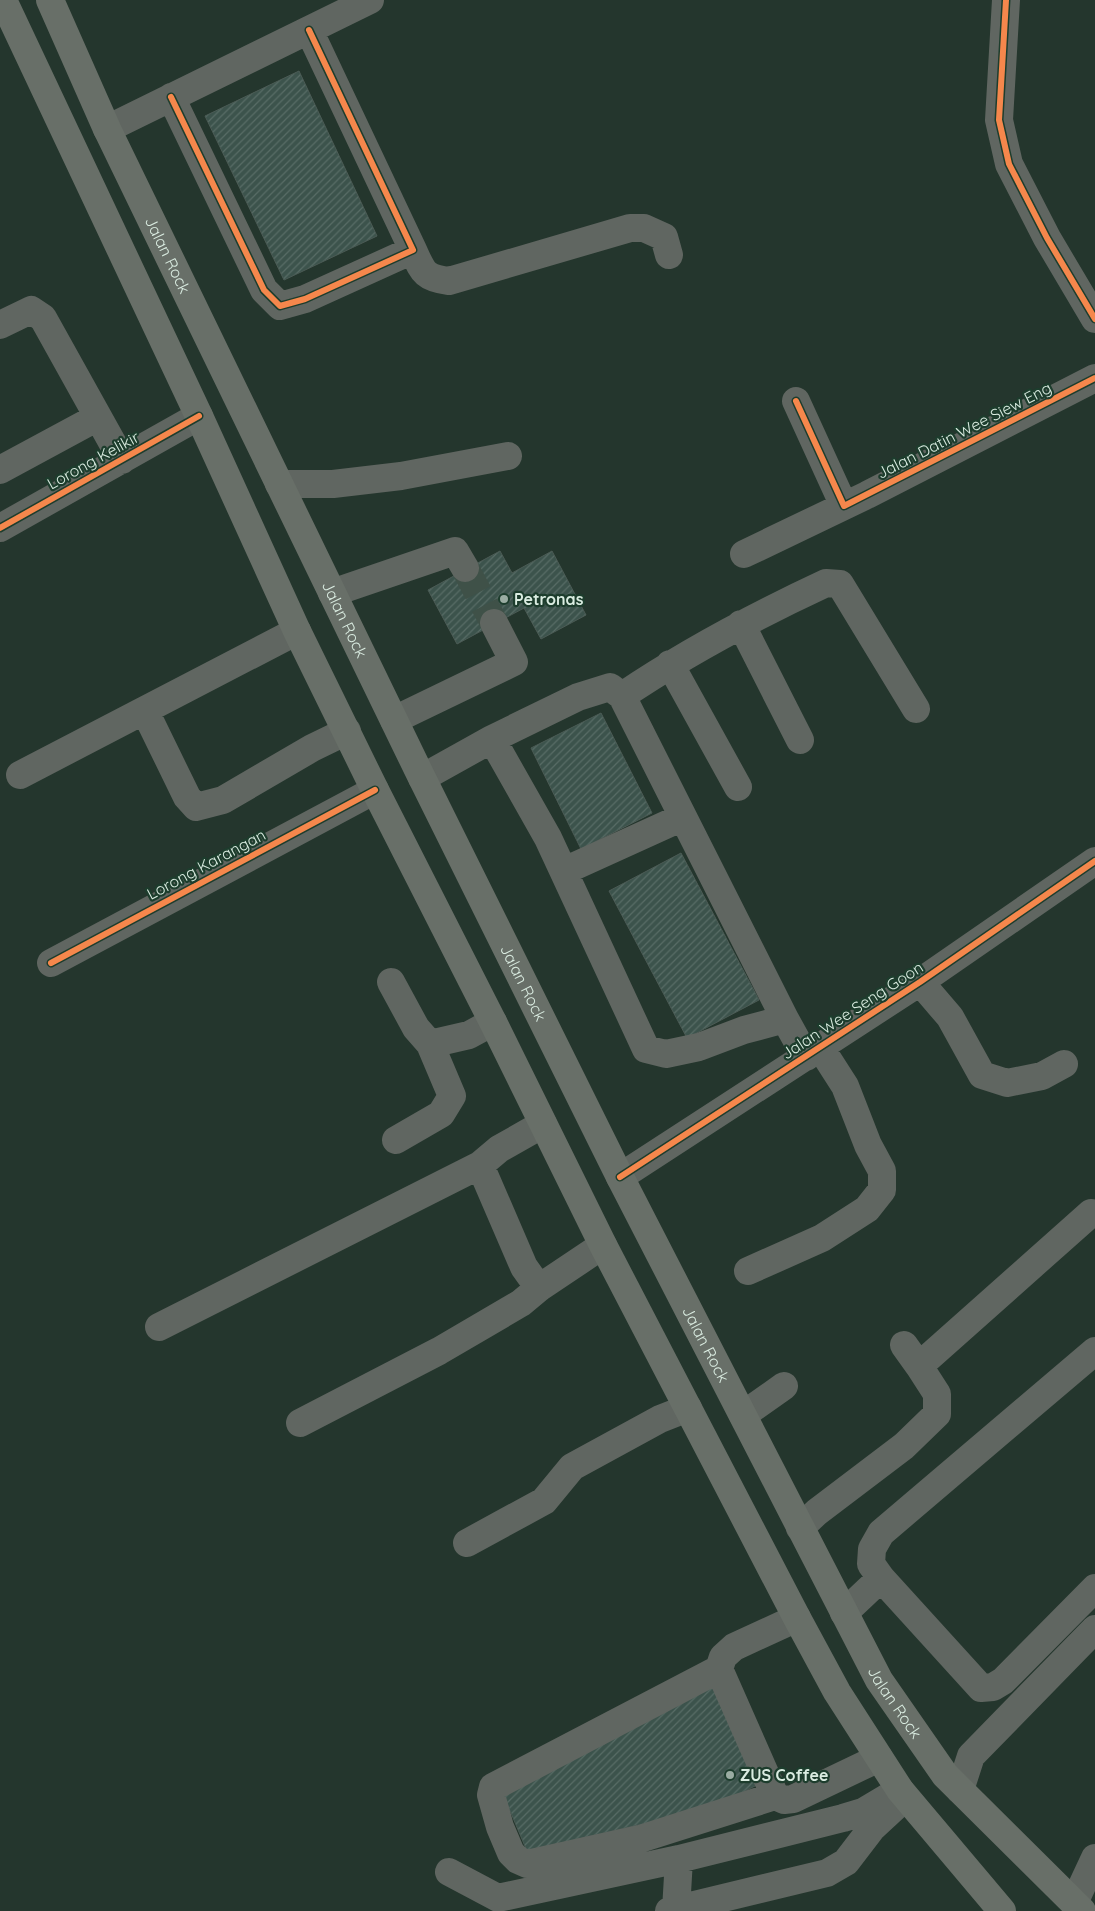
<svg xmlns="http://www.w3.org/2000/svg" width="1095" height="1911" viewBox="0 0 1095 1911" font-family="Quicksand,sans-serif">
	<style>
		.building { fill: url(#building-hatch); stroke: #4b5b55 }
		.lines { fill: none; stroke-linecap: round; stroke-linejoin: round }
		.minor-tunnel { stroke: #3f5148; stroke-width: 28; stroke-dasharray: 28 14; stroke-linecap: butt }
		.minor { stroke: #606661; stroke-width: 28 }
		.major { stroke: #686f68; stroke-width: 28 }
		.cycleway-casing { stroke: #1d3d2d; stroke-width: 9 }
		.cycleway { stroke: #f5874c; stroke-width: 6 }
		.poi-dot { fill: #9aaca2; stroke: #1d3d2d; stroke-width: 2 }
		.labels { text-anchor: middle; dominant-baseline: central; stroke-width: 4.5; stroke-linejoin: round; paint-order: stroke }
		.street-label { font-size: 16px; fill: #daece1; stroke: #1d3d2d }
		.poi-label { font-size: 16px; font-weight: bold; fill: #daece1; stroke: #1d3d2d; text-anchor: start }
	</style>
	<defs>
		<pattern id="building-hatch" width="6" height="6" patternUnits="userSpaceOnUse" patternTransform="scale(1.25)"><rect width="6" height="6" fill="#3c534c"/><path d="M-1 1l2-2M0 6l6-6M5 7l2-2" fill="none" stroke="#586c66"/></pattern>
	</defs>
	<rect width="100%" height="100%" fill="#24362d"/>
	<path class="building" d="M299,71L377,236L284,280L205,116Z
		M500,551L512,573L552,551L586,615L541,639L524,608L457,644L428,590Z
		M601,713L652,813L581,849L531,748Z
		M681,853L759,1000L687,1038L609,891Z
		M717,1680L761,1783L711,1808L527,1851L503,1794Z"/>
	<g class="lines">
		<path class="minor-tunnel" d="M465,568L494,623"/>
		<path class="minor" d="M1006,0L999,120L1009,164L1047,238L1095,319
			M171,97L264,290L280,306L305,299L413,250L309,30
			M107,129L370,0
			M413,250C423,272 424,278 449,281L630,228H644L664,237L669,255
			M0,325L31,310L43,318L122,460
			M796,401L844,506
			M0,470L98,417
			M279,484H333L401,476L508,456
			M0,528L199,416
			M744,554L867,495L1095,378
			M332,593L455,551L465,568
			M741,624L800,740
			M670,664L738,787
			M622,696C687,652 755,616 826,583L840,584L916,709
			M145,711L187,797L196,807L223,800L312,748L347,731
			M394,720L514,662L494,623
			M492,739L578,697L610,687L622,696L785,1019
			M20,775L297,631
			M422,778L492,739L548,838L646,1049L666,1054L699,1047L744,1030L785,1019L806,1057
			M564,871L683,817
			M51,963L375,790
			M391,982L416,1028L430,1044L469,1035L493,1022
			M920,982L950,1017L982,1075L1007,1083L1042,1076L1064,1064
			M396,1140L441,1114L452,1096L430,1044
			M480,1165L524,1267L539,1288
			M620,1177L920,982L1095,861
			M748,1271L822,1238L867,1209L882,1190V1171L868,1145L845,1086L820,1047
			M159,1327L480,1165L499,1149L543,1124
			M919,1366L1091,1213
			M743,1415L784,1386
			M300,1423L439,1351L521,1303L539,1288L603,1245
			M800,1528L817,1512L904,1446L937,1414V1394L919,1366L904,1345
			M467,1543L544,1501L572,1467L660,1419L688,1408
			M881,1578L871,1564L872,1549L881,1533L1095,1351
			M844,1613L881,1578L981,1688L993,1687L1003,1681L1095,1588
			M797,1618L734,1647L723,1657L719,1669L775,1796L784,1800L793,1799L879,1758
			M719,1669L493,1787L491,1795L500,1827L511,1853L518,1860L527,1864L640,1839L775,1796
			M960,1790L971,1756L1095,1629
			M449,1872L498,1898L679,1859L843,1818L863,1812L900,1790
			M1074,1903L1095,1858
			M676,1910L679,1859
			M669,1911L827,1873L846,1862L872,1828L899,1803"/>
		<g class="major">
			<path d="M3,0L199,416L297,631L375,790L493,1022L603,1245L797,1618L837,1692L900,1790L1002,1911"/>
			<path id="s1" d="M50,0L107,129L420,774L620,1177L879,1680L945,1775L1082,1911"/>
		</g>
		<defs>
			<path id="cycleway" d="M1006,0L999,120L1009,164L1047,238L1095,319
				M171,97L264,290L280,306L305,299L413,250L309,30
				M796,401L844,506L1095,378
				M0,528L199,416
				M51,963L375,790
				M620,1177L920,982L1095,861"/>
		</defs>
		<use href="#cycleway" class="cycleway-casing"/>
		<use href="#cycleway" class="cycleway"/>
	</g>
	<g class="poi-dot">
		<circle cx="504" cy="599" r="5"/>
		<circle cx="730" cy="1775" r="5"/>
	</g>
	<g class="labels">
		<g class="street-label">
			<text stroke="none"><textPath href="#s1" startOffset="281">Jalan Rock</textPath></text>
			<text transform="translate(964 430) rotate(-27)">Jalan Datin Wee Siew Eng</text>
			<text transform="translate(93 460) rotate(-29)">Lorong Kelikir</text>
			<text stroke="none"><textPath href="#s1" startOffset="686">Jalan Rock</textPath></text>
			<text transform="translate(206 864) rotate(-28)">Lorong Karangan</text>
			<text stroke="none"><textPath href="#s1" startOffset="1091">Jalan Rock</textPath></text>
			<text transform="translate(852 1010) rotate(-33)">Jalan Wee Seng Goon</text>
			<text stroke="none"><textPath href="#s1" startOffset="1496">Jalan Rock</textPath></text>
			<text stroke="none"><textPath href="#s1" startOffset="1901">Jalan Rock</textPath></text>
		</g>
		<g class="poi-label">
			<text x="514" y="599">Petronas</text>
			<text x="740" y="1775">ZUS Coffee</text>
		</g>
	</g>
</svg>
